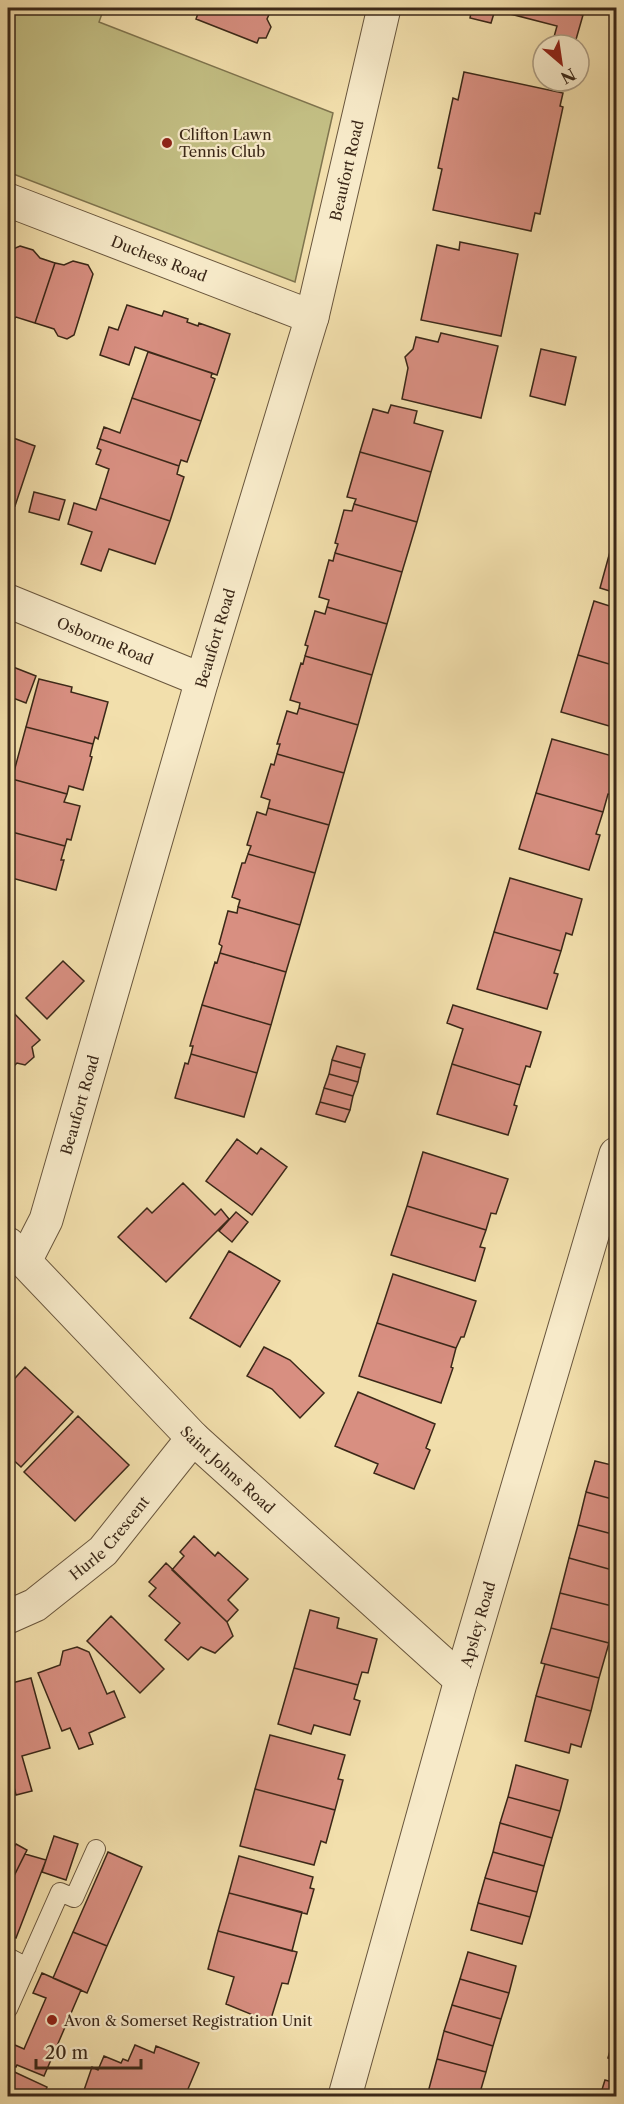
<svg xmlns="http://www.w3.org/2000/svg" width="624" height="2104" viewBox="0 0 624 2104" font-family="'Libre Caslon Text',serif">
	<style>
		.green { fill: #c3bf84; stroke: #7f744e; stroke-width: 1.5 }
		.building { fill: #d88f81; stroke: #3b2818; stroke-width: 1.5 }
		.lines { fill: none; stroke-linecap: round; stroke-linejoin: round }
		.service-casing { stroke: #69563d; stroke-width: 20 }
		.minor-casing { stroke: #69563d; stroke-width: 35 }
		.service { stroke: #f7eac9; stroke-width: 18 }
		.minor { stroke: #f7eac9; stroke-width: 33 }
		.poi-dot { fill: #8f2418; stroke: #f7eac9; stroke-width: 2 }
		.labels { text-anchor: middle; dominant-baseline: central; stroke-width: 4.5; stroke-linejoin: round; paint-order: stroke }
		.poi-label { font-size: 15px; fill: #3b2818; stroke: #f7eac9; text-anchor: start }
		.street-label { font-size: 15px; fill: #3b2818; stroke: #f7eac9 }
	</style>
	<rect width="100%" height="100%" fill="#f2dfac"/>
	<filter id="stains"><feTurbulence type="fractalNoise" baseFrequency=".00333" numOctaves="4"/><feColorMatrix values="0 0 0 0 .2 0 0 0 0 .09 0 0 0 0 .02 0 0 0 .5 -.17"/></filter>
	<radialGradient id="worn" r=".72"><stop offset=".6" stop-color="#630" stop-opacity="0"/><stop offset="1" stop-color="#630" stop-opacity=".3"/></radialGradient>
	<path class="green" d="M8,8H104L99,22L333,113L295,282L8,172Z"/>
	<path class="building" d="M200,8H272L267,19L271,27L266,38H259L257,43L196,19Z
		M472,8H571L570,12L583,15L575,43L554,37L557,26L495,10L491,23L470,18Z
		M464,72L563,93L560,106L563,107L540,214L535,213L531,231L433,210L442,169L438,168L453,98L458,100Z
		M460,242L518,254L501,336L421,320L437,245L459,250Z
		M20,246L33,250L40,258L55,263L35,323L16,317L11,322L8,321V265L13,249Z
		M73,261L88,265L93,274L74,335L67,339L58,336L54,329L35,323L55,263L64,265Z
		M127,305L162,316L164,311L188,319L187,322L198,326L199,323L230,334L217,375L135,347L129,365L100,355L109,327L118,330Z
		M441,333L498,346L481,418L402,399L408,368L405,357L413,349L416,337L438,342Z
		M541,349L576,357L565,405L530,396Z
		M148,352L212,373L211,377L215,379L201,421L132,398Z
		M132,398L201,421L187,462L181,460L179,466L100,439L104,427L120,433Z
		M391,405L417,411L414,423L443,431L431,472L360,452L373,409L388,413Z
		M8,436L35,446L15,506L8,503Z
		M100,439L179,466L177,474L184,477L170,521L100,498L109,469L96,464L101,450L97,448Z
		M360,452L431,472L417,522L354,504L356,499L347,497Z
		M34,492L65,500L59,520L29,512Z
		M100,498L170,521L155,564L109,549L101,571L81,564L92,532L68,524L74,503L96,510Z
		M354,504L417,522L402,572L335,553L338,544L335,543L344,510L352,511Z
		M616,530V593L600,588Z
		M335,553L402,572L387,624L327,607L329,600L319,597L329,560L333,561Z
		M594,601L616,608V666L578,655Z
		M327,607L387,624L372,675L305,656L308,646L305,645L315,611L325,614Z
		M578,655L616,666V728L561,712Z
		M305,656L372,675L358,725L299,708L300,703L290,700L301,663L303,664Z
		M8,665L36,676L26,703L8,696V699Z
		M39,679L72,687L71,692L108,702L98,739L95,737L93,744L26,727Z
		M299,708L358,725L344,773L277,754L280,744H277L287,711L297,714Z
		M26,727L93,744L90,756L92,757L83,790L69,786L67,794L12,779Z
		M552,739L616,757V785L613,795L608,794L603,812L536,793Z
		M277,754L344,773L329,825L268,808L270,800L261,797L271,764L274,765Z
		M12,779L67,794L64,802L80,806L71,840L67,839L65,846L8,831V795Z
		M536,793L603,812L596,834L600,835L589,870L519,849Z
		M268,808L329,825L315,873L248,854L251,846L247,845L257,812L266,815Z
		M8,831L65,846L61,860H64L56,890L8,877Z
		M248,854L315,873L300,925L238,907L240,900L232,897L242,863H245Z
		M510,878L582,899L572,935L566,933L561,951L494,932Z
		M238,907L300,925L286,972L220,953L222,946L219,944L228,911L237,913Z
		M494,932L561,951L554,973L558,974L547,1009L477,989Z
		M220,953L286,972L271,1025L202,1005L215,962L217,963Z
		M63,961L84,981L47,1019L26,998Z
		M202,1005L271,1025L257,1073L191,1054L193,1046H190Z
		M453,1005L541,1032L530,1067L526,1066L520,1085L452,1064L463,1029L447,1023Z
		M8,1007L40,1040L32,1047L34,1057L25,1065L17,1063L8,1072Z
		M337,1046L365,1054L361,1068L332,1060Z
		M191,1054L257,1073L244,1117L175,1098L185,1063L188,1064Z
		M332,1060L361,1068L358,1082L329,1074Z
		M452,1064L520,1085L514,1105L517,1106L508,1135L437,1114Z
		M329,1074L358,1082L353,1096L324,1088Z
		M324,1088L353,1096L350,1110L320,1102Z
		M320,1102L350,1110L345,1122L316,1114Z
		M237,1139L257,1154L261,1148L287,1167L252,1215L206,1181Z
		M423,1152L508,1179L496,1214L491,1213L486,1230L407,1206Z
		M183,1183L215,1215L221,1209L229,1219L166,1282L118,1237L147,1208L152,1213Z
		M407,1206L486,1230L480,1247L485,1248L475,1281L391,1255Z
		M236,1212L248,1222L232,1242L219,1231Z
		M229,1251L280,1281L240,1347L190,1318Z
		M393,1274L476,1301L464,1337H461L456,1348L377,1323Z
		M377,1323L456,1348L451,1367L453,1368L441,1403L359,1376Z
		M264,1347L290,1360L324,1393L300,1418L272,1389L247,1376Z
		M8,1348L13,1354L8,1360Z
		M25,1367L73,1412L21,1467L8,1455V1386Z
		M358,1392L435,1424L426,1448L430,1450L414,1489L374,1473L378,1464L335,1446Z
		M78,1416L129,1465L75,1521L24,1472Z
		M595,1461L616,1466V1500L586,1492Z
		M586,1492L616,1500V1535L578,1525Z
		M578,1525L616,1535V1571L569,1558Z
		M194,1536L215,1556L218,1552L248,1579L228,1600L238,1610L227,1622L172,1570L184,1556L180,1552Z
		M569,1558L616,1571V1607L560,1593Z
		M166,1563L227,1622L233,1636L215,1653L201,1647L188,1660L165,1640L180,1623L149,1596L156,1588L149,1582Z
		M560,1593L616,1607L609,1643L551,1628Z
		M310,1610L339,1618L337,1628L377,1639L368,1673L362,1672L358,1685L294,1668Z
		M111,1616L164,1669L140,1693L87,1641Z
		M551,1628L609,1643L599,1678L541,1663Z
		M77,1647L89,1652L107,1694L114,1691L125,1717L89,1733L93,1744L79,1749L70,1728L62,1731L38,1673L60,1665L63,1651Z
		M545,1664L599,1678L591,1711L536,1696Z
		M294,1668L358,1685L354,1699L360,1701L350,1735L314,1725L311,1734L278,1724Z
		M31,1678L50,1748L22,1756L32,1791L16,1795L8,1763V1684Z
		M536,1696L591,1711L581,1747L571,1744L569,1753L525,1741Z
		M270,1735L345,1755L338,1779L343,1780L335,1810L255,1789Z
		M516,1765L568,1780L560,1811L508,1797Z
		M255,1789L335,1810L326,1843L321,1841L314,1865L240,1846Z
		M508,1797L560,1811L552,1838L500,1823Z
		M500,1823L552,1838L544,1866L493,1852Z
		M54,1836L78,1844L66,1880L42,1872Z
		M16,1844L27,1850L8,1888V1850L11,1852Z
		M108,1852L142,1867L107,1946L73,1932Z
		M493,1852L544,1866L537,1892L485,1878Z
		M25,1854L46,1860L16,1938L8,1934V1888Z
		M239,1856L313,1877L310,1888L314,1889L307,1914L229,1893Z
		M485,1878L537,1892L530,1917L478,1903Z
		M229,1893L302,1912L292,1951L218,1931Z
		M478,1903L530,1917L522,1944L471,1930Z
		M218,1931L297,1952L288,1984L282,1983L270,2022L226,2004L234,1977L208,1969Z
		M73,1932L107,1946L87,1993L53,1978Z
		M468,1952L516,1966L509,1993L460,1979Z
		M42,1973L81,1990L44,2076L17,2065L16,2067L8,2063V2042L24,2049L46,1998L33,1993Z
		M460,1979L509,1993L501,2019L452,2005Z
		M452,2005L501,2019L493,2046L444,2031Z
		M616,2030V2060L608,2058Z
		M444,2031L493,2046L486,2072L437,2059Z
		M135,2045L154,2053L156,2046L199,2063L185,2096H82L92,2067L98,2070L104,2056L121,2063L123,2059L128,2061Z
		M437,2059L486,2072L479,2096H427Z
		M8,2069L47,2087L43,2096H8Z
		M605,2080L616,2083V2096H600Z
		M187,2092L199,2096H185Z"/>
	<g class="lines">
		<defs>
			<path id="service" d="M8,1957L27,1967
				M8,2009L60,1892L74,1898L96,1849"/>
			<g id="minor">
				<path id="s1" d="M8,200L312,317"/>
				<path id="s2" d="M8,601L202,680"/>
				<path id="s3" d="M8,1244L193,1438L461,1680"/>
				<path id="s4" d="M25,1261L46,1220L202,680L312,317L384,8"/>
				<path id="s5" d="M8,1617L35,1605L103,1551L193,1438"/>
				<path id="s6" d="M345,2096L461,1680L616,1154"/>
			</g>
		</defs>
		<use href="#service" class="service-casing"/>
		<use href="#minor" class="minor-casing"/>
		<use href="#service" class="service"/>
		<use href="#minor" class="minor"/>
	</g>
	<g class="poi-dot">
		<circle cx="167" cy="143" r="6"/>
		<circle cx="52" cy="2020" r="6"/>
	</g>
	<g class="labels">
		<g class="poi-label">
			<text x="179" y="134">Clifton Lawn<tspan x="179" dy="17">Tennis Club</tspan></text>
			<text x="64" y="2020">Avon &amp; Somerset Registration Unit</text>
		</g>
		<g class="street-label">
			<text stroke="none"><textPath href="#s4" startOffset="1138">Beaufort Road</textPath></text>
			<text stroke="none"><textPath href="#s1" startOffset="162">Duchess Road</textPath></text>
			<text stroke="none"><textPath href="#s4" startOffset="652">Beaufort Road</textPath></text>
			<text stroke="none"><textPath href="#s2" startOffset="105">Osborne Road</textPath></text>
			<text stroke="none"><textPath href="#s4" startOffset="166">Beaufort Road</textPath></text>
			<text stroke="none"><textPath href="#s3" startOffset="315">Saint Johns Road</textPath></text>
			<text stroke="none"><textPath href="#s5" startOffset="130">Hurle Crescent</textPath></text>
			<text stroke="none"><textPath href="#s6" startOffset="490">Apsley Road</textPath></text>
		</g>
	</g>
	<rect width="624" height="2104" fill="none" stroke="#f2dfac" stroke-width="30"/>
	<rect x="9" y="9" width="606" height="2086" fill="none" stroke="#3b2818" stroke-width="3"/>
	<rect x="15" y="15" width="594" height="2074" fill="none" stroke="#3b2818" stroke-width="1.5"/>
	<g transform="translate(561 63) rotate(151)"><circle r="28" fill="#f7eac9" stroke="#ac9c82" stroke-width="1.5"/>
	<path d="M0-4.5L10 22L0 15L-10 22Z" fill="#8f2418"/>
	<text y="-9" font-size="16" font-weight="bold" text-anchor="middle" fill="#3b2818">N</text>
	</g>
	<path d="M36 2059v9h105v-9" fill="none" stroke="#3b2818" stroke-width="3"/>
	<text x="45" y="2059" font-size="18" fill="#3b2818" stroke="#f7eac9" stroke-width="4.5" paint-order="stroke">20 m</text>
	<rect width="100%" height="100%" filter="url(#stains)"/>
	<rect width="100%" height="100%" fill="url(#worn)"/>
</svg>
